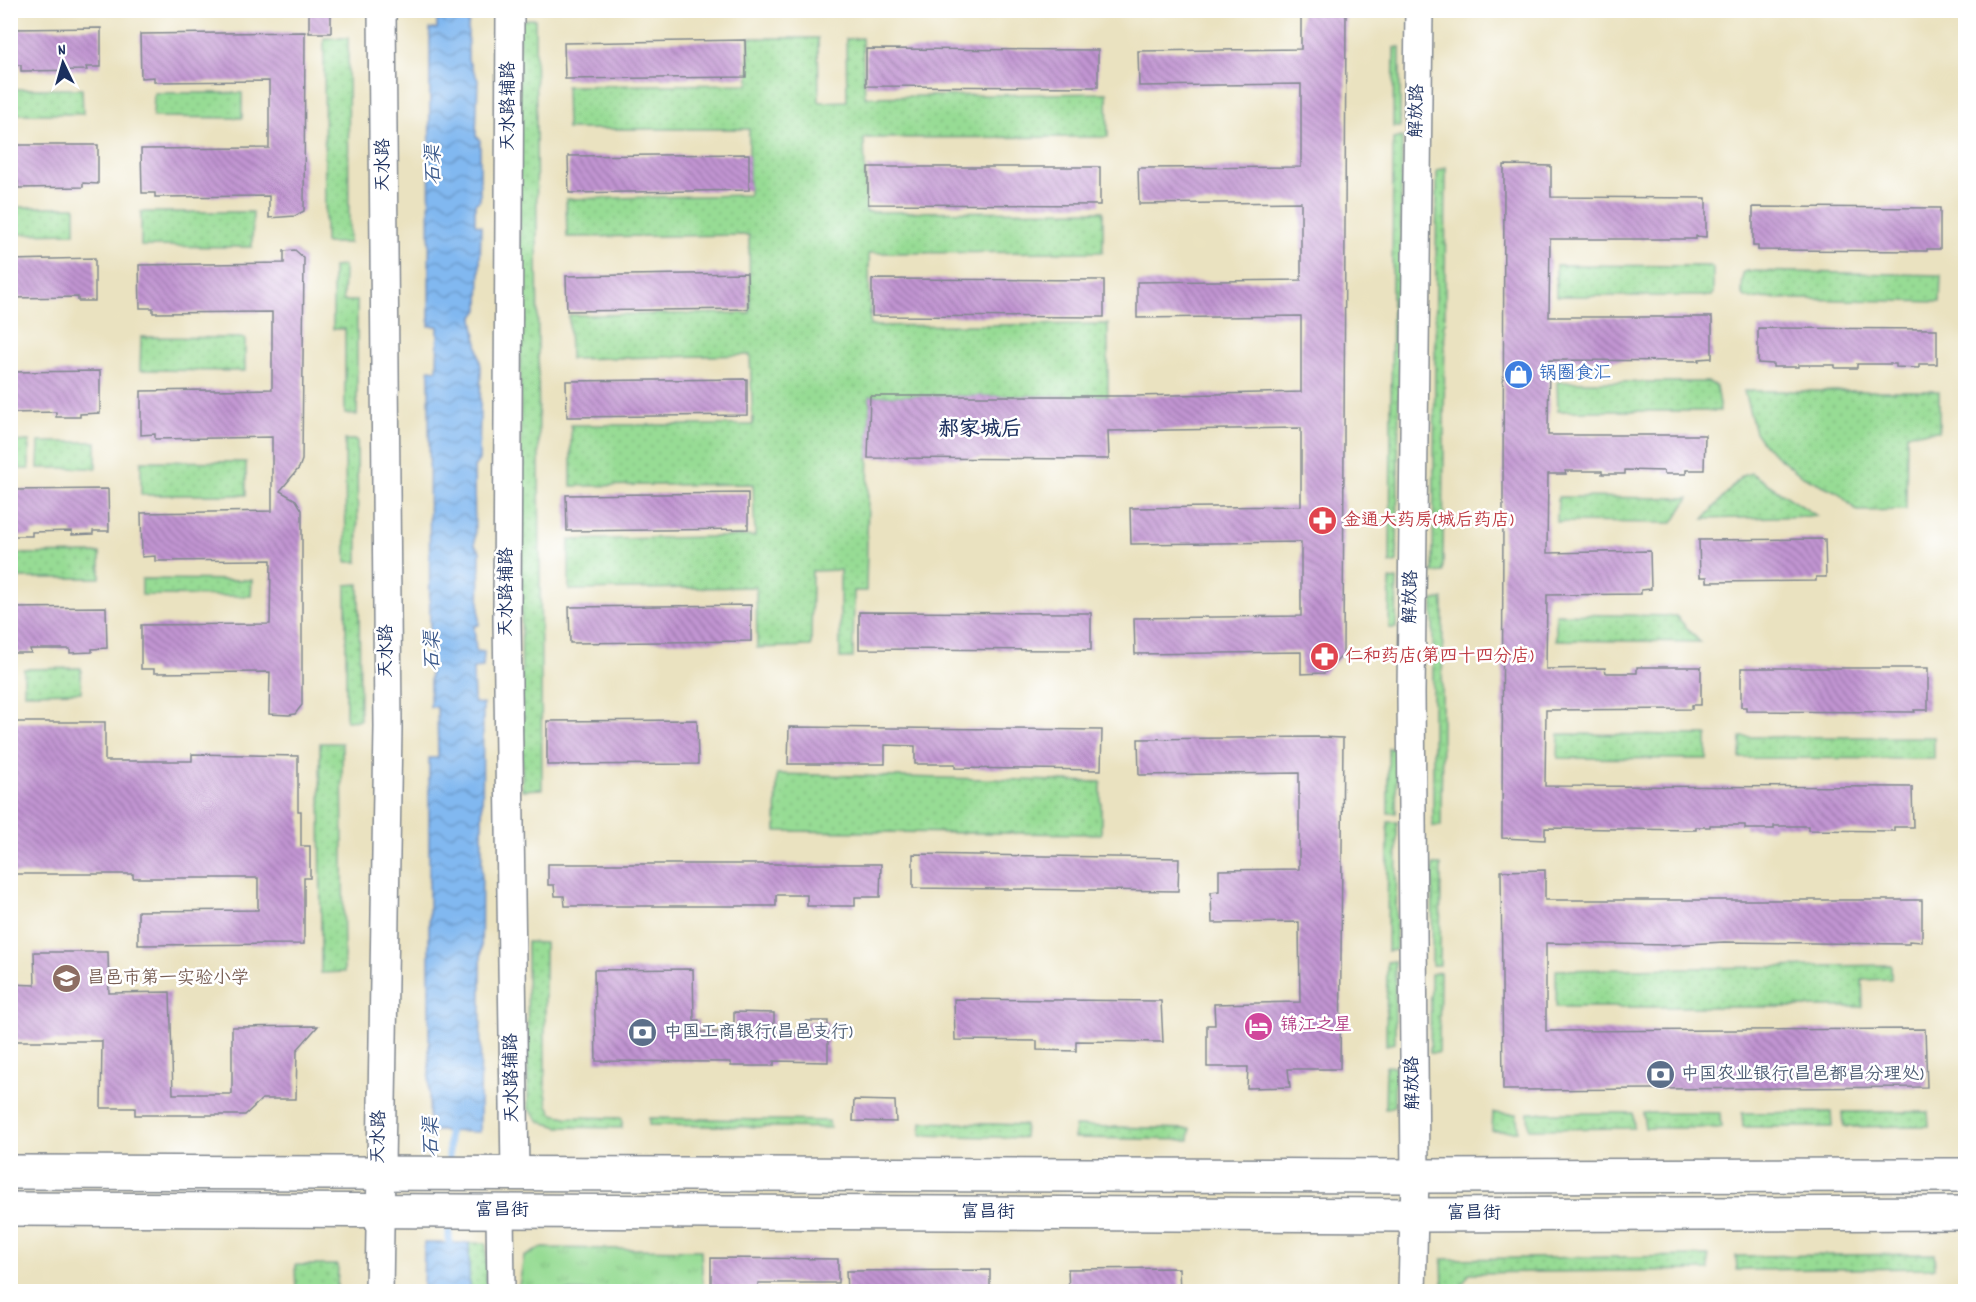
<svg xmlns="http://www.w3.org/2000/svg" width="1976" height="1302" viewBox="0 0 1976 1302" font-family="Dekko,'LXGW WenKai TC',sans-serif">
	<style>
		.grass { fill: url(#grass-tufts); stroke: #598679; stroke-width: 1.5 }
		.garden { fill: url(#garden-dots); stroke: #598679; stroke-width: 1.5 }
		.water { fill: url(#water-waves); stroke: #4e74a7; stroke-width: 1.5 }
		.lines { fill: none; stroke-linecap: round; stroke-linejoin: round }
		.stream { stroke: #81b8f0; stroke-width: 7 }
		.building { fill: url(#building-back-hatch) }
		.minor-casing { stroke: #82888f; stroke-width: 30 }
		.major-casing { stroke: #82888f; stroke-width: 36 }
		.minor { stroke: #fff; stroke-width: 27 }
		.major { stroke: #fff; stroke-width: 33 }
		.labels { text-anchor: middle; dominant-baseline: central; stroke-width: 5; stroke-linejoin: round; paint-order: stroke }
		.street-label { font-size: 18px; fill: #1b2f5e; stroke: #fff }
		.shop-label { font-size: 18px; fill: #366cbe; stroke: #fff; text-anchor: start }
		.health-label { font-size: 18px; fill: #be3a42; stroke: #fff; text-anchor: start }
		.education-label { font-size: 18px; fill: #785e54; stroke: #fff; text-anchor: start }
		.hotel-label { font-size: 18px; fill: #b23c85; stroke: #fff; text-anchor: start }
		.service-label { font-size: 18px; fill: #4e5e75; stroke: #fff; text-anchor: start }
		.water-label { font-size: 20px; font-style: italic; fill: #3a588a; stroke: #fff }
		.quarter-label { font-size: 21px; font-weight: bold; fill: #1b2f5e; stroke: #fff }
	</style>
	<defs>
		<pattern id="grass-tufts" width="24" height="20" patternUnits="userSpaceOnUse" patternTransform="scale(1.5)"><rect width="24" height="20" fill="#97dc94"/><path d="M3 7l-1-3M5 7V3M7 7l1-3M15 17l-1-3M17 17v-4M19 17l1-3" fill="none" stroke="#82bd82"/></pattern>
		<pattern id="garden-dots" width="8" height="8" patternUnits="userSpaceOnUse" patternTransform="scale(1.5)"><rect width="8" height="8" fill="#97dc94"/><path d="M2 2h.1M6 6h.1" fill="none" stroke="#82bd82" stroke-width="1.8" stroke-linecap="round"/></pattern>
		<pattern id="water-waves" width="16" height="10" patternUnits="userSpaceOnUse" patternTransform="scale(1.5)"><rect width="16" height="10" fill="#81b8f0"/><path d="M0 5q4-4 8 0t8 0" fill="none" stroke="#6996c6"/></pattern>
		<pattern id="building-back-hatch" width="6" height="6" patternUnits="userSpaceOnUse" patternTransform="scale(1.5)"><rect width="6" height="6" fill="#c194d1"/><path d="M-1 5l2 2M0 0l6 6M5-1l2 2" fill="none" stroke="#9c79ad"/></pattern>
	</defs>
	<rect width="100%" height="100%" fill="#fff"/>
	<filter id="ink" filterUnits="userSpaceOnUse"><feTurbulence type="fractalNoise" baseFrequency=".0167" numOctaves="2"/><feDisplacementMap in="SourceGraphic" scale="12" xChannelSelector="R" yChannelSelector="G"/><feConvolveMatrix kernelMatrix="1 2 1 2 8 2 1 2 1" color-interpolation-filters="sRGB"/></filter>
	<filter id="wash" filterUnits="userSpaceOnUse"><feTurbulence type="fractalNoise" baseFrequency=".008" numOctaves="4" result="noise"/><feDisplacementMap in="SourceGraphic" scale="24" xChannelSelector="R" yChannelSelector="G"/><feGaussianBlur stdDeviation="1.35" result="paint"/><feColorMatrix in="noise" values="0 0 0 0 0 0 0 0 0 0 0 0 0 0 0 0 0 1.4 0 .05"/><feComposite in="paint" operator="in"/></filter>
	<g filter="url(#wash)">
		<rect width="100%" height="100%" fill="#eae2c0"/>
		<path class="grass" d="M541,1248L701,1250L703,1291H518L524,1257Z"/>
		<path class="garden" d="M535,19L542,789L522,790L519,20Z
			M324,38H348L349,243H325Z
			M749,38H818L819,102L847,101L846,39L862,38L865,97L1107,93L1108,137L864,138L866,212L1103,211V252L869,253L870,326L1108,324V396H870L866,591H854L853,658H840V570L812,571L811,646L757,648L756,587L569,590V540L755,536L753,484L571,486V425H753L750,355L570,359L569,315L750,313L749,235L567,237L566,199L749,195V129H567L566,86L749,84Z
			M1400,47V127H1393L1394,48Z
			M11,89H82L83,114H11V106L13,105V99H11Z
			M154,93H242V118L153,117Z
			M1402,137L1397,562L1390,564L1393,139Z
			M1446,167L1443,572L1433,573L1437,171Z
			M11,207H75V233L11,234Z
			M141,212H253L252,247L141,246Z
			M1556,265L1710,266L1713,268V293L1711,296H1556Z
			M344,266L343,301H357V415L345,414V329H333V267Z
			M1747,271L1941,275L1940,302L1746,298L1742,293L1743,273Z
			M141,337L245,338V371L140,370Z
			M1557,382H1708L1716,386L1720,411H1558Z
			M1744,391H1939V431L1907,433L1906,510L1857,511L1837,492L1801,475L1765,446L1755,432Z
			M345,440H357L358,562H346Z
			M29,441V469H11V442Z
			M39,442H96V468H38Z
			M141,461L246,462V495H141Z
			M1751,473L1817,516L1704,519L1742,476Z
			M1558,497L1689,498L1673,523L1557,522Z
			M100,553V578H11V554Z
			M142,579L252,580L251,596L142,595Z
			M1397,579L1396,628H1389L1390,580Z
			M359,584L360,720L346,721V585Z
			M1443,599L1441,826L1433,827V600Z
			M1556,614L1676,616L1700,642L1556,640Z
			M81,668V692L24,693V669Z
			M1559,734L1707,735V759L1558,758Z
			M1741,737H1934V759L1740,758Z
			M320,743H342L344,972L321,973Z
			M1388,748L1397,749L1396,813H1388Z
			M777,774L1101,782V834L776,831Z
			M1388,822H1397L1396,950L1387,951Z
			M1433,865H1441L1440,965H1432Z
			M527,942L545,943V1086L548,1105L553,1114L567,1117L622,1118V1128L559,1127L541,1122L528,1108Z
			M1395,961V1043L1386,1045L1387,962Z
			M1891,965V979L1862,980L1863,1007H1556V970Z
			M1440,972V973L1439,1053H1430L1431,974Z
			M1386,1066H1395L1394,1106L1385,1109Z
			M1831,1112L1832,1127H1743L1742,1113Z
			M1843,1112H1928L1929,1126L1844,1127Z
			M1493,1113L1517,1114L1518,1131H1492Z
			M1528,1113H1633L1634,1128L1529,1129Z
			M1643,1113H1720L1721,1128H1645Z
			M649,1118L829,1121L830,1128L649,1125Z
			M922,1122L1025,1125L1024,1138L921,1135Z
			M1075,1126L1190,1129L1189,1140L1074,1138Z
			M469,1243H486V1291H469Z
			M1934,1254L1935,1268L1737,1270L1736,1256Z
			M1708,1256L1709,1270L1470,1273L1458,1291H1443L1442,1259Z
			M295,1265H338L337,1291H296Z"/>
		<path class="water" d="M437,11H472L468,26V60L478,80L476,136L480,140V200L475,204V224L481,226L479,310L473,318L481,367L479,460L474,467L475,545L480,551L479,625L474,626L476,651L484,652L483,667L473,668L474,703L483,704L480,1132L429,1131V758H438L437,707H430L429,369L437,370L438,326H429L430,29H437Z
			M424,1243H469V1291H423Z"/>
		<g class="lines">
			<path class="stream" d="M449,1166V1123
				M449,1250V1219"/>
		</g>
		<g id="blocks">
			<path class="building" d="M1301,10H1346L1343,655L1324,673L1301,674V652L1135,654L1134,618L1301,616V542L1131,544L1130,508L1301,506V428L1108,431L1109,459L868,458L870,396H1136L1301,392V316L1137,318V282L1301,280V202L1139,204L1138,168L1301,167V84L1139,86L1138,51L1301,49Z
				M309,12H331V33H309Z
				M101,28V67H86L87,70L21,71V65H10V29Z
				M305,32L304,211L295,216L269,218V196L155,197V193H142L141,149L269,148V81L154,82V77L141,78L140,34Z
				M745,40L746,77L565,79L564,43Z
				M866,49L1098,50V87L866,86Z
				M10,145H98V184L83,183V187L18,188V182H10Z
				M749,154V190L569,193L568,156Z
				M1504,165L1551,166V197L1706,198V237L1696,236V239H1550L1549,317H1712V358L1699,359V361L1549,360L1548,435H1705L1704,470H1686V474H1664V471L1625,470V474H1602V471H1565L1566,474H1548L1547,553L1650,551L1651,589L1641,590V594L1547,595L1546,669L1605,668L1606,673H1637V667H1701V705H1692V709L1546,710L1545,786L1912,787L1913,827H1894V831L1808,830V826H1774V829H1745V825H1710V827H1696V830L1545,828V840L1502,838Z
				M868,167H1100V205L868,204Z
				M1753,207L1940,208V249H1927V251L1758,250V246H1753Z
				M295,250L304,258L302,460L299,468L280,491L296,500L302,510V705L295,714L289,715L269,714L270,672L154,673V669H141V625L270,624L271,560L155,561V556L142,557L141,513L272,511V437L155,439V434L141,435V391L272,389V312L153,313V308H140L139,265L284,263V251Z
				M95,258V301H78V297L10,298V260Z
				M747,273L748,309L567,311L566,276Z
				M872,279L1104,280V317L872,316Z
				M1758,328L1937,329V364H1919V368L1896,367V364H1857V368H1835V365H1798V367H1773V364L1758,363Z
				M100,371V413L80,414V417H56V412L10,413V372Z
				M747,379V415L567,417L566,381Z
				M108,489L109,531H93V534L72,535V531L32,532V536H10V490Z
				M748,493V529L567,531L566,495Z
				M1825,539L1826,577H1816V581L1707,582V577H1700L1699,540Z
				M751,605V641L570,643L569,607Z
				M106,607L107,648L92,649V652L70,653V649H30L31,653H10V608Z
				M859,612L1091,613V650L859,649Z
				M1741,668H1928V710H1914L1915,712L1746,711V707H1741Z
				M697,720L698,764L547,765V721Z
				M10,722H105V761H192V754L298,756V811H301V846H310V878H304V944L138,945V911L258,910V878H133V874H10Z
				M789,727L1102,730L1101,770L955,768V764H915V746L885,745V764H788Z
				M1319,737L1343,738L1340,1069H1288L1290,1087L1247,1088L1248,1067H1207V1025H1215L1214,1004L1300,1002L1299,922L1212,923L1211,892L1219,891V870L1299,869V773L1139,775L1138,739Z
				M913,854L1179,858L1178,891L913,888Z
				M548,864H881L880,897H855V906H807V895H776V906H565L564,896H555L554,885H548Z
				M1545,870V900H1922V942L1909,941V944L1724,942L1670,945L1546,943V1031L1925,1029L1927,1087L1503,1090L1501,871Z
				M34,952H108L109,993L170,992L173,1094H232V1027L318,1026L297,1050L296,1099H262L245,1115H135V1108H101L102,1041H10V984L35,985Z
				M693,969L694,1020H699V1032H734V1012L774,1013V1033H806V1021H828V1062L774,1061V1066H731V1062L596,1061L594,970Z
				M954,999L1161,1001L1163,1042L1076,1041V1051L1037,1050V1041L955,1040Z
				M854,1100L895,1101L896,1122L853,1121Z
				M711,1258L838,1259V1283H758V1289L711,1288Z
				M1179,1268L1180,1292H1069L1068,1269Z
				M990,1270V1292H847L846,1271Z"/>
		</g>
	</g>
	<g filter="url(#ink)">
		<use href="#blocks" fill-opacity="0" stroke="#82888f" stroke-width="1.5"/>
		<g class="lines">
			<defs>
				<path id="minor" d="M510,10L507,617L515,1174
					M500,1211L501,1292
					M379,1292L388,727L382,10
					M1412,1292L1415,1176L1411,693L1419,10"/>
				<path id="major" d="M10,1172L1415,1176L1966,1175
					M10,1209L1412,1215L1966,1213"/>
			</defs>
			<use href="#minor" class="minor-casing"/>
			<use href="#major" class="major-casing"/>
			<use href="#minor" class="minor"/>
			<use href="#major" class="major"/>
		</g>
	</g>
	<defs>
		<symbol id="shop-disc" viewBox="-11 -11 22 22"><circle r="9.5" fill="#3f7fe0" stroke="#fff"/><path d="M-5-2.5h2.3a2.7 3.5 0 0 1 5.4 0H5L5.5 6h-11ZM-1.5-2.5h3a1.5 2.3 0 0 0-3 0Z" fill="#fff"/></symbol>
		<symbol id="pharmacy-disc" viewBox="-11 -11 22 22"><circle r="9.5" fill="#e0444e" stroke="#fff"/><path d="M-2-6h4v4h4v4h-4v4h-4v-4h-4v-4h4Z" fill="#fff"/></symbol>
		<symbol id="school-disc" viewBox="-11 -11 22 22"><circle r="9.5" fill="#8d6e63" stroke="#fff"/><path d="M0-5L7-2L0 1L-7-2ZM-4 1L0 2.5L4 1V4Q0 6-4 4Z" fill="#fff"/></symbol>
		<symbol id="hotel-disc" viewBox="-11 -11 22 22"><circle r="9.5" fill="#d1479c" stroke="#fff"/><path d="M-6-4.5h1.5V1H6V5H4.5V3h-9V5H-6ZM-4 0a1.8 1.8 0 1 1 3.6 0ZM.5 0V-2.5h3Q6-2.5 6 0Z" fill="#fff"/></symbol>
		<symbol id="bank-disc" viewBox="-11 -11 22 22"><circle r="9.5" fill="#5c6f8a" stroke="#fff"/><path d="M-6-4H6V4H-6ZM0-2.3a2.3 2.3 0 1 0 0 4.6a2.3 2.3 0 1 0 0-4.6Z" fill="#fff"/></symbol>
	</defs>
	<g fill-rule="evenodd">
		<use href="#shop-disc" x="1502" y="358" width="33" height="33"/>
		<use href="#pharmacy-disc" x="1306" y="504" width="33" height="33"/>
		<use href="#pharmacy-disc" x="1308" y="640" width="33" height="33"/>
		<use href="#school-disc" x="50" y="962" width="33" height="33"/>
		<use href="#hotel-disc" x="1242" y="1010" width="33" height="33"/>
		<use href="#bank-disc" x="626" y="1016" width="33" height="33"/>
		<use href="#bank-disc" x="1644" y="1058" width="33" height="33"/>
	</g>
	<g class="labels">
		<g class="street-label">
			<text transform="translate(509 106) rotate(-90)">天水路辅路</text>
			<text transform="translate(1418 111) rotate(-89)">解放路</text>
			<text transform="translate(384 165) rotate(-90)">天水路</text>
			<text transform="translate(507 592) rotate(-90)">天水路辅路</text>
			<text transform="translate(1412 597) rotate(-89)">解放路</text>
			<text transform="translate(387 651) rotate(-90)">天水路</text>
			<text transform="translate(513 1078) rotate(-91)">天水路辅路</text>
			<text transform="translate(1414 1083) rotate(-91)">解放路</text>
			<text transform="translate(380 1137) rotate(-89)">天水路</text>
			<text x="502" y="1211">富昌街</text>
			<text x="988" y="1213">富昌街</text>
			<text x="1474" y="1214">富昌街</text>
		</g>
		<g class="shop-label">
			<text x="1539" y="374">锅圈食汇</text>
		</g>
		<g class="health-label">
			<text x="1343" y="521">金通大药房(城后药店)</text>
			<text x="1345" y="657">仁和药店(第四十四分店)</text>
		</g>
		<g class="education-label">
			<text x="87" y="979">昌邑市第一实验小学</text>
		</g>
		<g class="hotel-label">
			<text x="1280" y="1026">锦江之星</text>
		</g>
		<g class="service-label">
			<text x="664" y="1033">中国工商银行(昌邑支行)</text>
			<text x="1681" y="1075">中国农业银行(昌邑都昌分理处)</text>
		</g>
		<g class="water-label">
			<text transform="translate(435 165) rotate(-90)">石渠</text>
			<text transform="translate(434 651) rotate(-90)">石渠</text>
			<text transform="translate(433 1137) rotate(-90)">石渠</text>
		</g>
		<g class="quarter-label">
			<text x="980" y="431">郝家城后</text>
		</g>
	</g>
	<rect width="1976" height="1302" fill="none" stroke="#fff" stroke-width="36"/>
	<g transform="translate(63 63) rotate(355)" stroke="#ffffff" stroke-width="4.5" paint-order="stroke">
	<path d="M0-4.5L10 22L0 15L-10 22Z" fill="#1b2f5e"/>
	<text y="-9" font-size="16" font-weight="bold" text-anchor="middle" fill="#1b2f5e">N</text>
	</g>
</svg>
